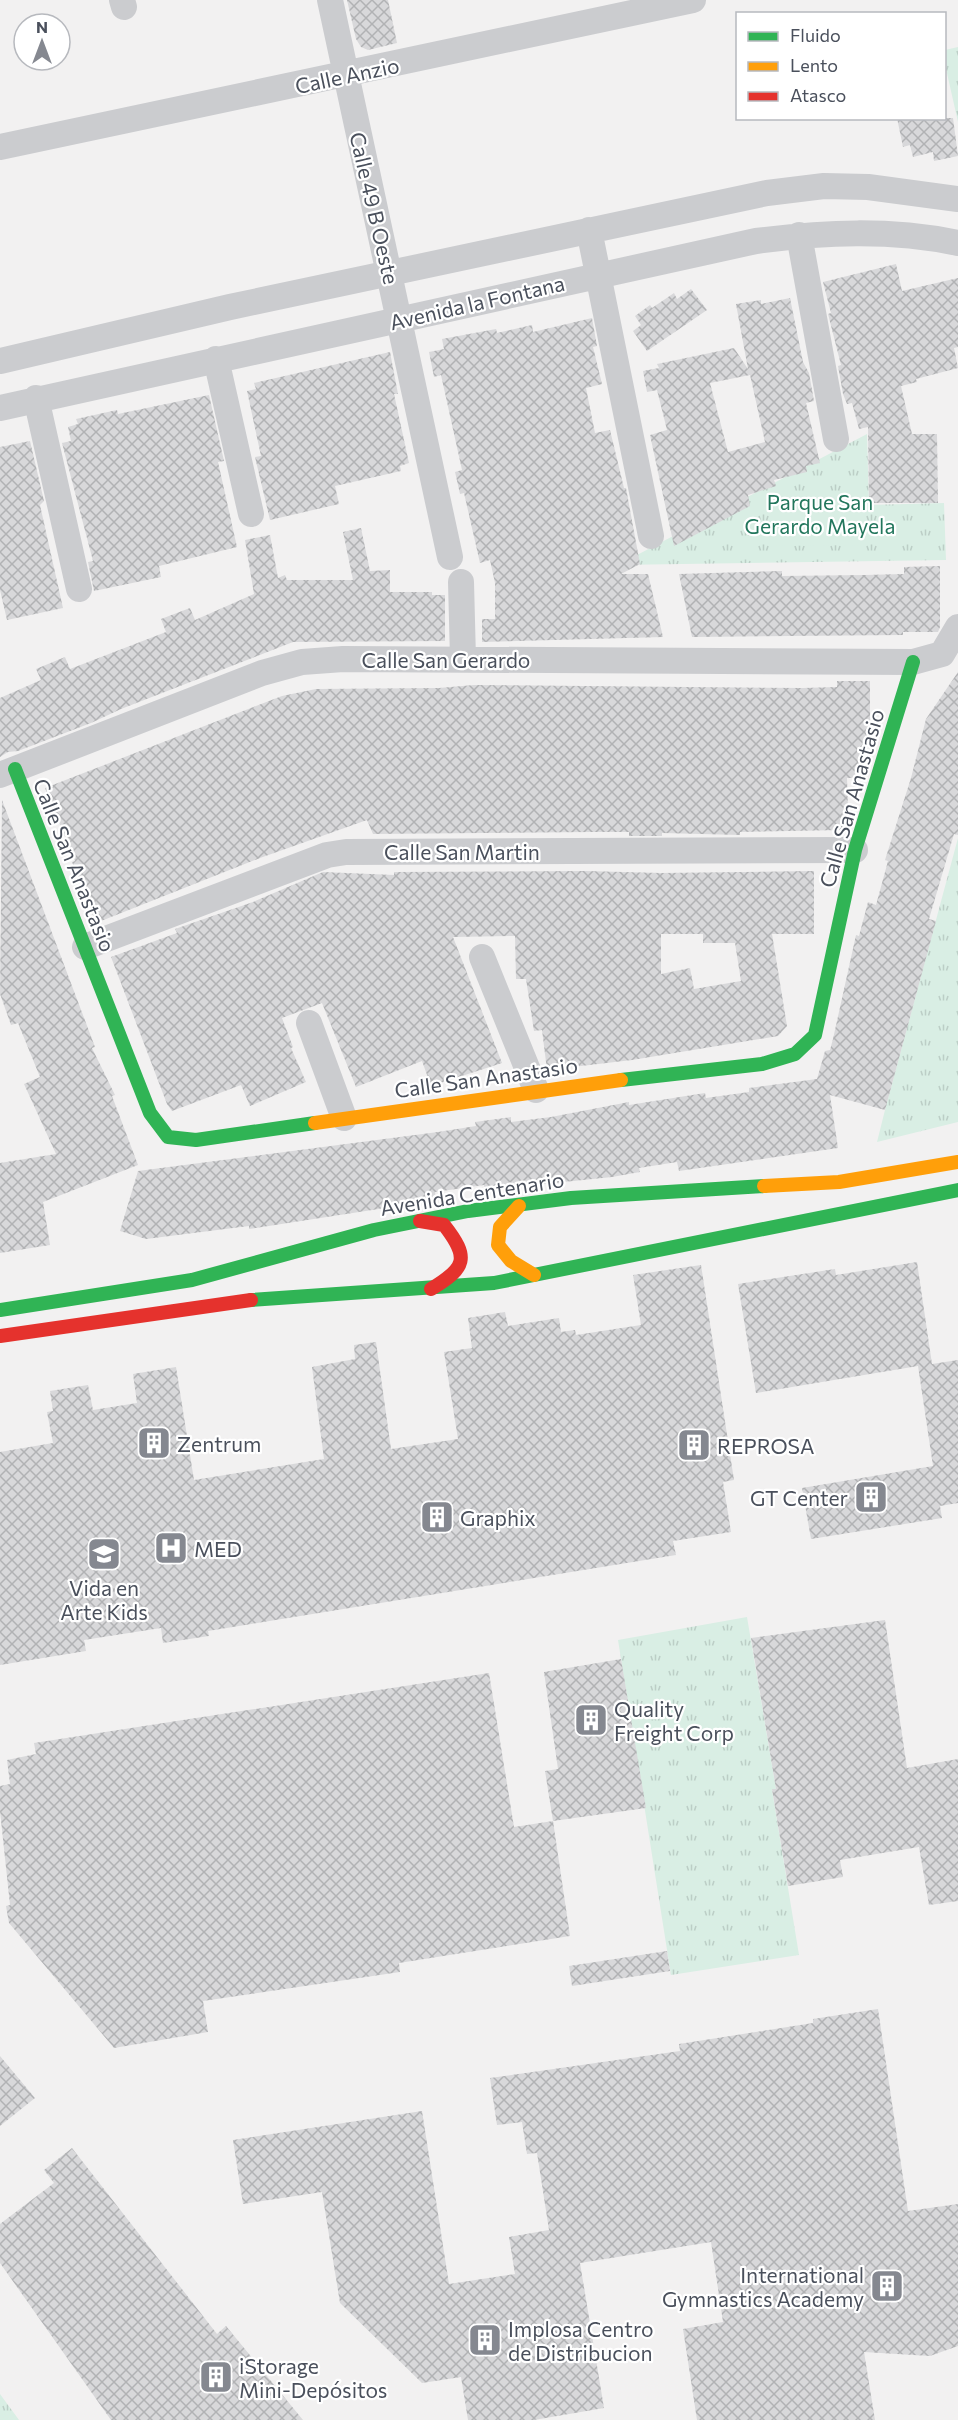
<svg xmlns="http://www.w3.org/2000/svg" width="958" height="2420" viewBox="0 0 958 2420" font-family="Commissioner,sans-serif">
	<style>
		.grass { fill: url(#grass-tufts) }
		.pitch { fill: #d9eee4 }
		.building { fill: url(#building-cross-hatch); fill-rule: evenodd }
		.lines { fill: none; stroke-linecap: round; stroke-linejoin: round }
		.street { stroke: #cbcccf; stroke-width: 26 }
		.fast { stroke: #30b455; stroke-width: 14 }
		.slow { stroke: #ff9f0a; stroke-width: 14 }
		.jam { stroke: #e5322d; stroke-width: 14 }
		.labels { text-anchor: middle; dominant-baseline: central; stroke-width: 4.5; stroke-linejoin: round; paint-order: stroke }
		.street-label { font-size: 21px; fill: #4a505c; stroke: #fff }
		.park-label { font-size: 21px; fill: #22765c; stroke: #fff }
		.poi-label { font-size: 21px; fill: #4a505c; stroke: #fff; text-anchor: start }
	</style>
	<defs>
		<pattern id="grass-tufts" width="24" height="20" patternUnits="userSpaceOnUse" patternTransform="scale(1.5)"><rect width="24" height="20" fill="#d9eee4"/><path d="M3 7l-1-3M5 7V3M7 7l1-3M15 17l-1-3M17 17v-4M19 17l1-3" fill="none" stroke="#bccec6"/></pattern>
		<pattern id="building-cross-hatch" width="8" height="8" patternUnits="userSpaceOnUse" patternTransform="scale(1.5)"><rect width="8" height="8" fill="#d8d8da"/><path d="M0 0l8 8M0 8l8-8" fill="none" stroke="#b1b2b4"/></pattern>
	</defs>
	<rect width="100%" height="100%" fill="#f2f1f1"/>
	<path class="grass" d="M958,47V122L944,60L945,50Z
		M867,434L869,505L944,503L946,560L618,565Z
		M958,838V1122L877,1142L885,1110Z
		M747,1617L776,1789L772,1790L799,1955L671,1975L618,1640Z
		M0,2394L19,2420H0Z"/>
	<path class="pitch" d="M864,498V545L773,546V499Z"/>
	<path class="building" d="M347,0H388L397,43L368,50L361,47L356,39Z
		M897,118H953L958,156L934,161L933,152L913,157L910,145L903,147Z
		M896,264L902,291L958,278V347L954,348L958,368L916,379L917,382L901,386L912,434H937L938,503H869L868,427L859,429L852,403L847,404L843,394L838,366L841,365L828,314L831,313L823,282Z
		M691,289L707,310L647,351L633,331L641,325L635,316L650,305L652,308L674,293L677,299Z
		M790,298L803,362L809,373L814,401L806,403L820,463L806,466L807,472L774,480L776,486L748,495L750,506L674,546L650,435L667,430L657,390L647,392L643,371L659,368L657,364L734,348L748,369L736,304L761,300V304ZM750,375L765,442L728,452L710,383Z
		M592,318L597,346L593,347L602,384L586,388L595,433L610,430L624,488H626L640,564L621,574H648L663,637L482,642V619H495V583L490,560L480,563L464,493L460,494L455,472L462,470L441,375L434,377L429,352L444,349L442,339L496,329L497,333L532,325L533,332Z
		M390,352L398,394H394L409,463L400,466L401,471L335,486L339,504L270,520L255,457L261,456L247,391L256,389L254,383Z
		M209,395L224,461L218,462L237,547L159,566L161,577L94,591L88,562L93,561L62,443L71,441L68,427L78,424L76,419L117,410L118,414Z
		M30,441L44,501L40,505L63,608L7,620L0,590V447Z
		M361,528L370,571L390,570V592H432V595H445V641L293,642L121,709L91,723L18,751L8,752L0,757V698L41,680L36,669L65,657L70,669L166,632L161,619L190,608L195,620L254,594L245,540L270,535L278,578L285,575L287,580H353L343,532Z
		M940,566V627L938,632H903V635L692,637L679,574L782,571V576L865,575L904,574V567Z
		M958,672V835L954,834L929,919L936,921L885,1110L830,1095L838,1148L679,1171L677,1162L639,1168L640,1172L612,1177L485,1190L484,1185L435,1192L436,1198L398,1206L249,1229V1226L146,1239L120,1231L138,1171L438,1132L476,1126L475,1122L511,1117V1122L551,1117L629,1102V1105L705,1093L706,1098L749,1092V1088L817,1079L825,1051L830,1050L833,1039L856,935L859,936L868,902L876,905L888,861L885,860L911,778L926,719Z
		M837,681H870V737L858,778H847L848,810L842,830L740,832V835L662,833V836H629V832H592L373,834L367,820L260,858L96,923L72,862L75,861L45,788L282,696L316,689L439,688L474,685L803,688L837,687Z
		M2,800L95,1047L92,1048L115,1095L112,1096L138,1165L43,1202L50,1245L0,1253V1163L56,1154L24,1084L40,1077L18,1023L11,1025L0,994Z
		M586,871L661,873L814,871V934H772L787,1026L778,1036L632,1060L547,1070L542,1030L534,1031L526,979H516L515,936L453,937L502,1063L431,1086L422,1061L356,1087L322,1003L282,1018L293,1047L291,1048L306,1082L250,1106L241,1085L172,1111L167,1104L111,957L177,933L175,929L253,902L323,872L394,875V872ZM661,934H703V943H735L741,981L694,989L690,968L661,974Z
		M917,1262L932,1364L958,1360V1503L940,1506L942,1518L811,1539L802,1488L933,1466L918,1366L756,1393L738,1284L835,1269L836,1275Z
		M701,1265L734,1480L723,1482L731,1532L673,1541L676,1555L208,1631L209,1636L163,1643L161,1628L84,1640L86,1651L0,1665V1452L53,1443L47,1412L53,1411L50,1391L88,1385L93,1410L137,1403L133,1374L176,1367L194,1480L324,1459L312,1367L355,1359L354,1345L376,1342L391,1449L458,1439L444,1352L472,1348L468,1318L505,1312L508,1326L559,1318L561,1332L575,1330L576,1335L641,1325L633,1275Z
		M885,1620L907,1768L958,1759V1901L929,1905L919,1847L840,1860L843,1877L788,1886L772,1789H776L751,1638Z
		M621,1659L646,1808L553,1821L545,1771L558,1769L544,1672Z
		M489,1673L514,1827L553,1821L570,1936L399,1963L400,1972L203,2001L208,2032L114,2048L9,1923L6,1906L10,1905L0,1811V1786L10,1784L7,1760L36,1754L34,1743Z
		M667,1951L670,1971L572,1986L569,1966Z
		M878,2009L908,2211L958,2204V2346L930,2356L864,2352L875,2420H697L683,2329L723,2322L711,2242L580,2263L604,2408L534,2420H468L461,2377L422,2383L340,2303L322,2192L243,2204L233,2140L422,2111L449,2284L515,2274L509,2237L549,2230L537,2153L527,2154L522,2122L497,2125L490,2078L680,2051L679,2044L813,2023V2019Z
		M0,2056L35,2098L0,2126Z
		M72,2148L217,2334L226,2326L303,2420H111L0,2263V2224L54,2183L44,2170Z"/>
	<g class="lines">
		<path class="street" d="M122,0L124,7
			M330,0L450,557
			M0,147L693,0
			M589,230L651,536
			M799,235L836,439
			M216,359L251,514
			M0,361L230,307L767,193L824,186L868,187L958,199
			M36,398L79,589
			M0,408L756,241C825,232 890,229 958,243
			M461,582L463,659
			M0,775L262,673L302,662L343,659L913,662L942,654L958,627
			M85,947L327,855L346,852L855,850
			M482,957L536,1090
			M309,1023L344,1118"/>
		<path class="fast" d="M15,769L150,1113L168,1137L196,1140L315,1123
			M621,1080L762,1064L795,1054L815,1035L855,850L913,662
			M251,1300L494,1283L958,1190
			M0,1310L192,1280L374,1230L468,1211L571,1198L764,1186"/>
		<path class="slow" d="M315,1123L621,1080
			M764,1186L839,1182L958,1162
			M519,1206L500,1227L498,1245L511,1261L534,1275"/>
		<path class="jam" d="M420,1221L444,1225C470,1258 466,1268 431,1289
			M0,1336L251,1300"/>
	</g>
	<defs>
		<symbol id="building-square" viewBox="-11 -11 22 22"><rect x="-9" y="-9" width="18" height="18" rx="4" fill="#858890" stroke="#fff"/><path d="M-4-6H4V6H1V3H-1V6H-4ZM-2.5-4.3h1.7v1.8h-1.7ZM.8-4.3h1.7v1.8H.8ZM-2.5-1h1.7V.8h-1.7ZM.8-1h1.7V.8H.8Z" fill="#fff"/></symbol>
		<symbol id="hospital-square" viewBox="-11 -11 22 22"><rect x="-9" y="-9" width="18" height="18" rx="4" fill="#858890" stroke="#fff"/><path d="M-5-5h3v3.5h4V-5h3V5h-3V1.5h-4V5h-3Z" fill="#fff"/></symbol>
		<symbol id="school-square" viewBox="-11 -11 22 22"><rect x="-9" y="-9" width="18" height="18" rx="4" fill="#858890" stroke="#fff"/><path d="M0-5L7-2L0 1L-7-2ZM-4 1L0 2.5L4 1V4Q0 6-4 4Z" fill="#fff"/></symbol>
	</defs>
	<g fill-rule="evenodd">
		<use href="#building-square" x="135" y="1424" width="38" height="38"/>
		<use href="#building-square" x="675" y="1426" width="38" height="38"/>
		<use href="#building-square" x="852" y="1478" width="38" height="38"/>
		<use href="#building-square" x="418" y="1498" width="38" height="38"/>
		<use href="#hospital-square" x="152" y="1529" width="38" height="38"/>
		<use href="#school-square" x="85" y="1535" width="38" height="38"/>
		<use href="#building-square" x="572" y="1701" width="38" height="38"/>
		<use href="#building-square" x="868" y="2267" width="38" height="38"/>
		<use href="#building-square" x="466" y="2321" width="38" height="38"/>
		<use href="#building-square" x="197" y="2358" width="38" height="38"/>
	</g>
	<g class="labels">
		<g class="street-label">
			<text transform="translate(347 75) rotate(-12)">Calle Anzio</text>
			<text transform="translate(375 208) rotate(77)">Calle 49 B Oeste</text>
			<text transform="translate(477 302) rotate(-13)">Avenida la Fontana</text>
			<text x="446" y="659">Calle San Gerardo</text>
			<text transform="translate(851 798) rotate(-74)">Calle San Anastasio</text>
			<text x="462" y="851">Calle San Martin</text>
			<text transform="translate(75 865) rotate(68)">Calle San Anastasio</text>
			<text transform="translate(486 1077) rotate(-8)">Calle San Anastasio</text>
			<text transform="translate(472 1193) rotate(-9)">Avenida Centenario</text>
		</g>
		<g class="park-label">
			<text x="820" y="501">Parque San<tspan x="820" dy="24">Gerardo Mayela</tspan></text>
		</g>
		<g class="poi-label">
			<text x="177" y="1443">Zentrum</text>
			<text x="717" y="1445">REPROSA</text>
			<text x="848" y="1497" text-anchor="end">GT Center</text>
			<text x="460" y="1517">Graphix</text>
			<text x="194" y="1548">MED</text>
			<text x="104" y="1587" text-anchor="middle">Vida en<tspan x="104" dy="24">Arte Kids</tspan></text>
			<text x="614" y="1708">Quality<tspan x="614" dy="24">Freight Corp</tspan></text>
			<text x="864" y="2274" text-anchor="end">International<tspan x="864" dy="24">Gymnastics Academy</tspan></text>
			<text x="508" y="2328">Implosa Centro<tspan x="508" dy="24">de Distribucion</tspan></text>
			<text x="239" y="2365">iStorage<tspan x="239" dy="24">Mini-Depósitos</tspan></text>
		</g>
	</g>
	<rect x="736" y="12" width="210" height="108" fill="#ffffff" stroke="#b7b9be" stroke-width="1.5"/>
	<rect x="748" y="32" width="30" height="9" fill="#30b455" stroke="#b7b9be" stroke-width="1.5"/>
	<text x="790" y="42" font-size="18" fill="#4a505c">Fluido</text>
	<rect x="748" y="62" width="30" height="9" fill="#ff9f0a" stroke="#b7b9be" stroke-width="1.5"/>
	<text x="790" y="72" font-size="18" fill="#4a505c">Lento</text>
	<rect x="748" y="92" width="30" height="9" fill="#e5322d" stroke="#b7b9be" stroke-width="1.5"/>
	<text x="790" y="102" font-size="18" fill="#4a505c">Atasco</text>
	<g transform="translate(42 42)"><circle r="28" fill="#ffffff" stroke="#b7b9be" stroke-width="1.5"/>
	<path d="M0-4.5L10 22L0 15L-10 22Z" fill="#858890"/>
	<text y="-9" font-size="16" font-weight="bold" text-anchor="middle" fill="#4a505c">N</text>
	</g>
</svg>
